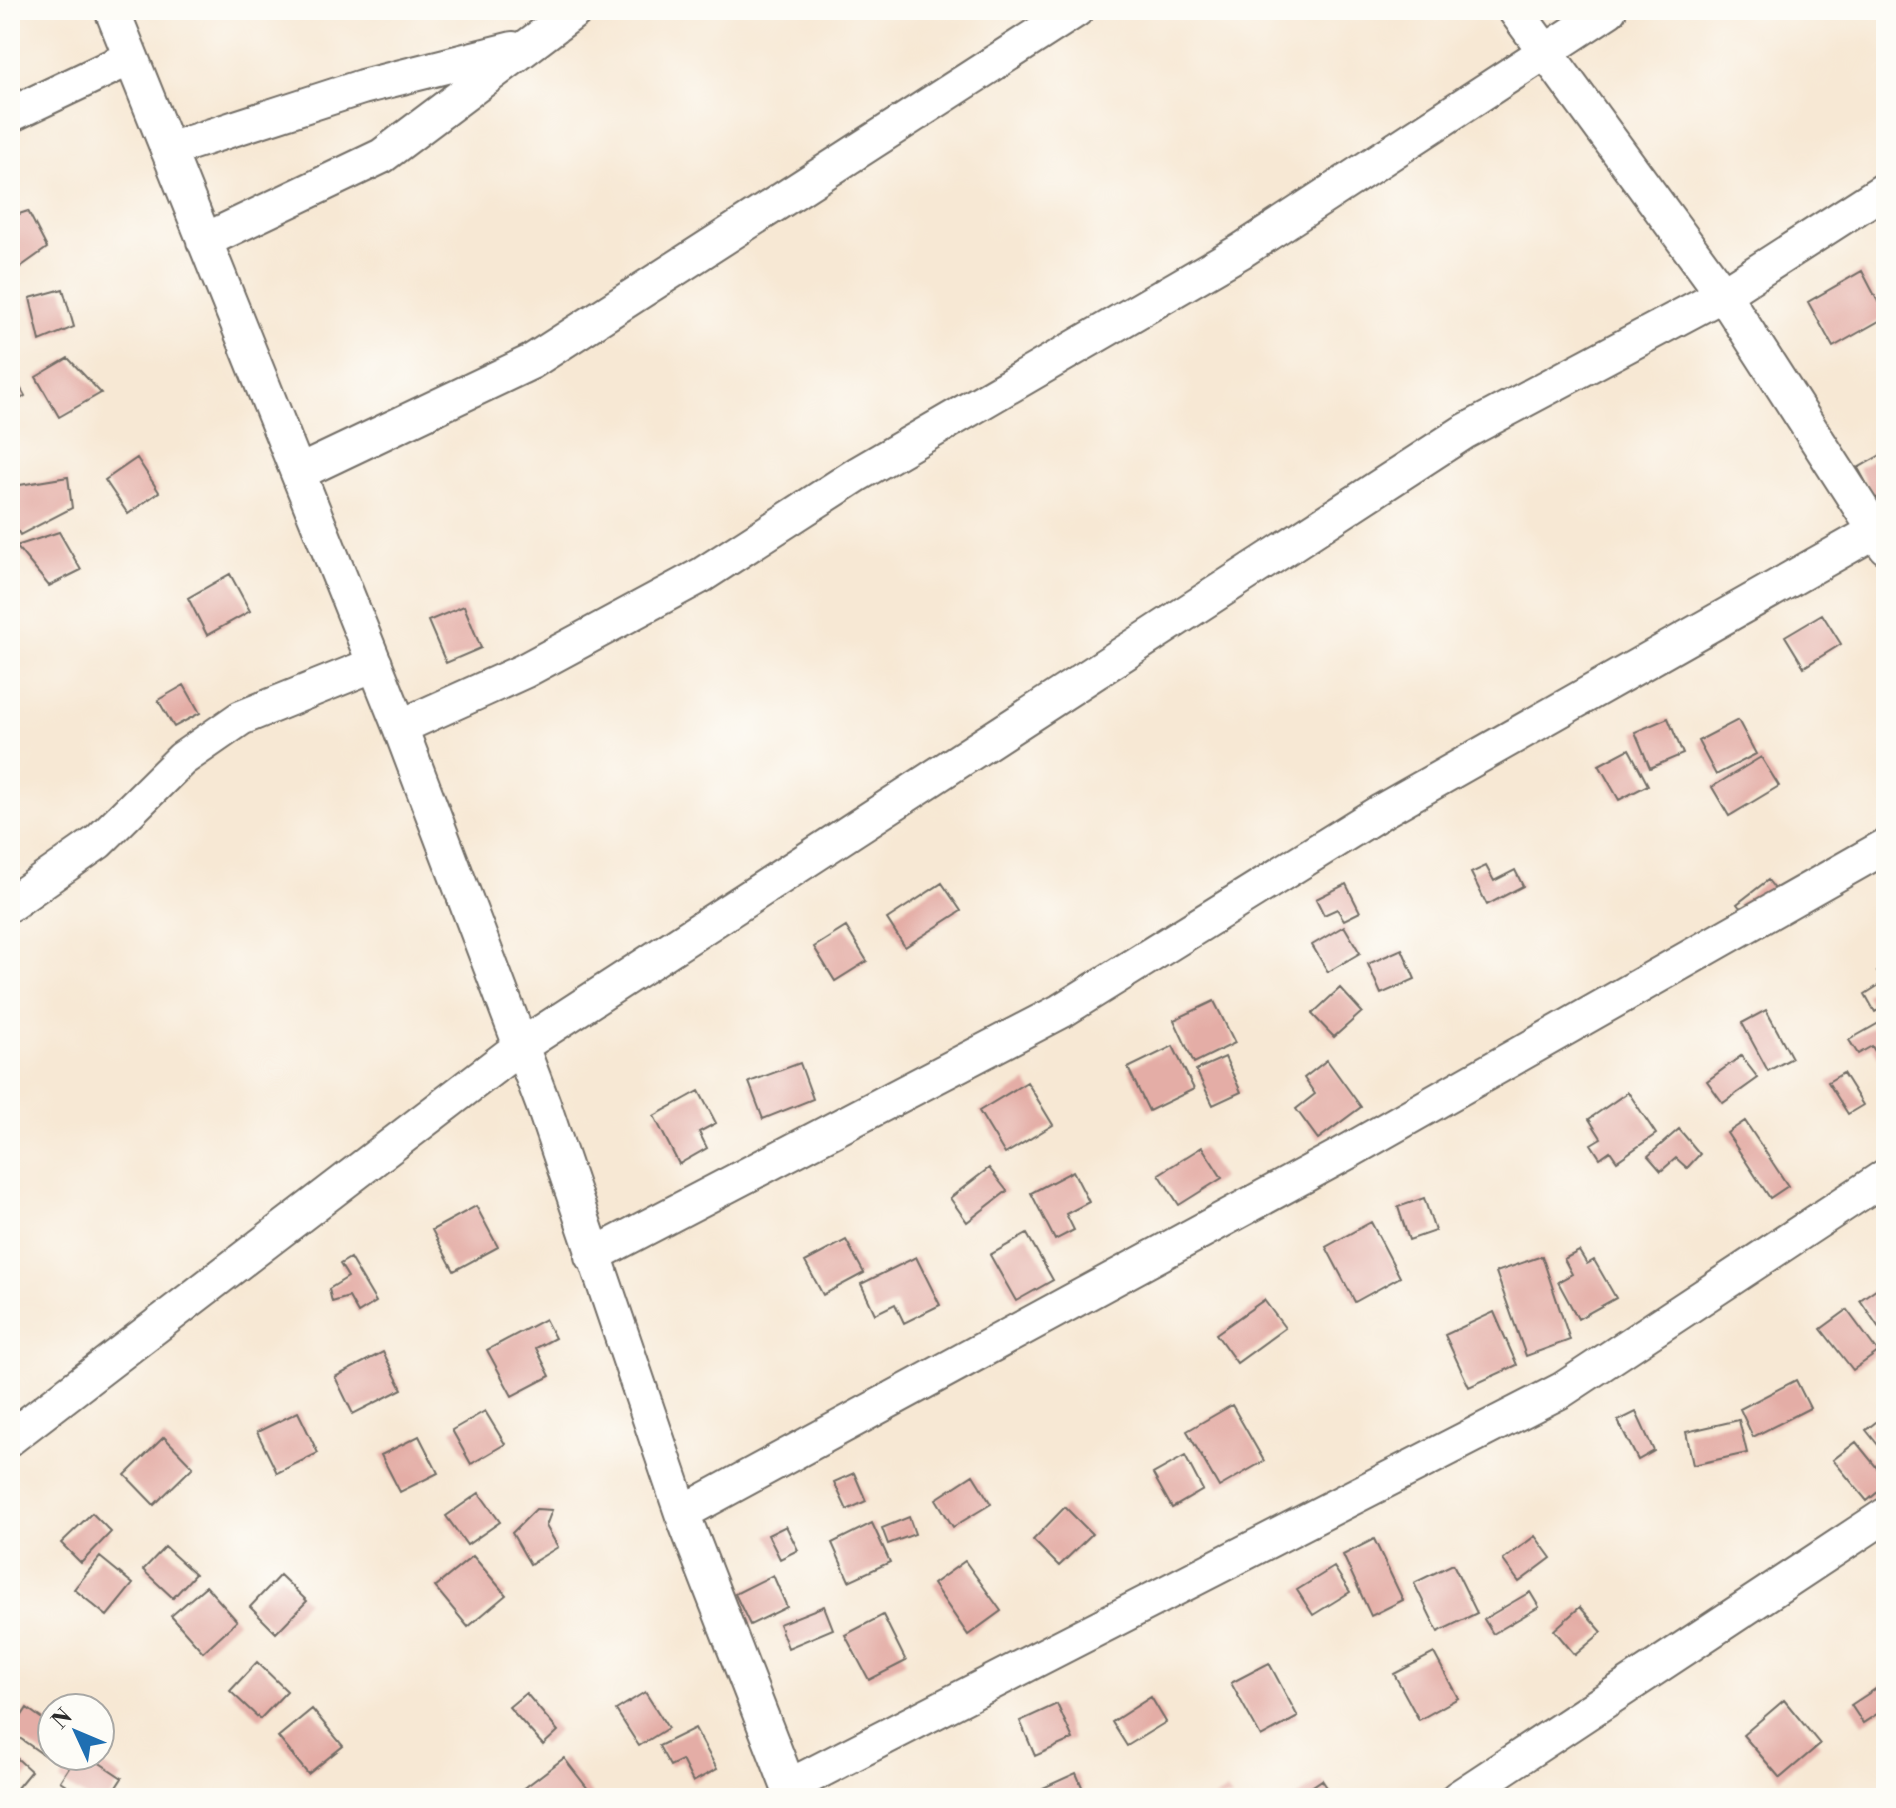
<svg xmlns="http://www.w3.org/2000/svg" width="1896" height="1808" viewBox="0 0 1896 1808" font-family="'Libre Bodoni',serif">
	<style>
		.building { fill: #e4ada6 }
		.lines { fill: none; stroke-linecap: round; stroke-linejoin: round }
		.minor-casing { stroke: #726d66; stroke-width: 38 }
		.minor { stroke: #fff; stroke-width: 34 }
	</style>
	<rect width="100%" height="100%" fill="#fdfcf7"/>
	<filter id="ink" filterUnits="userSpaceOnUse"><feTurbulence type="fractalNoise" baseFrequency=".0125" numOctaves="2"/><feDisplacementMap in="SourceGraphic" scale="16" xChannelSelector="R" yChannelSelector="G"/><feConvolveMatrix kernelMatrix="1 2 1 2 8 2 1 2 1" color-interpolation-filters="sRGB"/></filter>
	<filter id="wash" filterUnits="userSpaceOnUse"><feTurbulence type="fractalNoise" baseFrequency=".006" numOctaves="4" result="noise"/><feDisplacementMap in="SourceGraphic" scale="32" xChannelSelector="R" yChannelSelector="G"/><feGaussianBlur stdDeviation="1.8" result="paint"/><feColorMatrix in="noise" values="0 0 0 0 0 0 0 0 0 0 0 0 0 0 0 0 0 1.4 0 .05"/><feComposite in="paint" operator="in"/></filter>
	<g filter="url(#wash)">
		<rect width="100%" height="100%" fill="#f7e8d4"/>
		<g id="blocks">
			<path class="building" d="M28,211L47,248L16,270L10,258V217Z
				M1862,271L1886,317L1833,347L1808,302Z
				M63,289L74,327L40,341L30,298Z
				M68,358L101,393L59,417L36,377Z
				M10,370L25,396L10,406Z
				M1886,452V493L1875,499L1858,468Z
				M137,458L159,492L128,514L105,480Z
				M68,477L72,508L20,535L10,517V492L20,485Z
				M59,532L81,570L49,586L16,546Z
				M230,574L250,611L207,635L188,598Z
				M464,606L481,648L446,663L428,621Z
				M1822,614L1841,644L1804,667L1785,636Z
				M184,685L200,713L174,727L158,700Z
				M1668,718L1683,754L1650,768L1635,732Z
				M1738,720L1756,754L1716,775L1698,741Z
				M1629,749L1648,785L1619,800L1599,765Z
				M1761,757L1779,786L1729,816L1712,787Z
				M1486,866L1494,881L1515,870L1523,886L1487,905L1471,873Z
				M1768,880L1778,893L1748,918L1737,904Z
				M942,883L961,911L905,947L887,919Z
				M1346,884L1360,912L1344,920L1337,909L1324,915L1316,899Z
				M1344,926L1360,953L1328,972L1312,945Z
				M846,927L867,961L835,981L814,947Z
				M1402,949L1415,979L1381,994L1368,964Z
				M1886,966V1006L1875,1012L1865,994L1884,982L1877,972Z
				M1340,988L1362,1012L1334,1037L1312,1014Z
				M1214,1001L1235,1043L1194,1063L1174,1020Z
				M1766,1010L1792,1058L1768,1071L1742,1023Z
				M1886,1019V1056L1880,1060L1872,1046L1858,1054L1849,1040Z
				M1173,1046L1194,1089L1149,1111L1128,1068Z
				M1741,1056L1758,1078L1723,1103L1707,1081Z
				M1225,1057L1241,1092L1213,1105L1196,1070Z
				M1327,1060L1361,1107L1318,1139L1296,1109L1315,1094L1304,1078Z
				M800,1063L813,1099L763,1119L749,1082Z
				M1843,1073L1863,1105L1848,1114L1828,1082Z
				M1027,1082L1053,1125L1005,1154L979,1111Z
				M699,1091L716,1123L699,1132L707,1148L679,1164L654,1116Z
				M1628,1092L1656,1134L1617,1161L1610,1151L1600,1158L1591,1144L1601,1138L1589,1119Z
				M1745,1121L1788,1186L1770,1198L1727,1133Z
				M1679,1129L1700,1154L1687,1168L1676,1158L1661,1171L1648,1156Z
				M1202,1147L1222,1178L1179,1205L1159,1174Z
				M989,1168L1007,1191L967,1222L950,1198Z
				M1073,1171L1089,1202L1066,1214L1074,1230L1055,1240L1031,1193Z
				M1424,1198L1435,1231L1409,1240L1398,1207Z
				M476,1206L498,1247L454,1271L432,1230Z
				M1371,1222L1400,1277L1355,1302L1326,1247Z
				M1027,1234L1053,1280L1016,1301L990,1255Z
				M846,1240L864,1273L823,1295L805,1262Z
				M1579,1251L1587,1264L1594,1260L1616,1298L1578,1319L1558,1282L1572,1274L1564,1259Z
				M1542,1256L1570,1340L1526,1356L1496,1272Z
				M916,1257L940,1305L904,1323L895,1304L875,1314L861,1284Z
				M350,1258L376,1302L358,1313L349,1297L332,1302L329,1289L348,1277L340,1264Z
				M1883,1284L1886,1288V1338L1860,1300Z
				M1264,1300L1285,1328L1237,1363L1216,1334Z
				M1847,1310L1878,1352L1853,1370L1821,1329Z
				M1494,1312L1517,1365L1469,1387L1445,1335Z
				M545,1319L555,1338L536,1348L550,1376L512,1396L487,1350Z
				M383,1352L402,1389L353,1414L335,1377Z
				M1796,1380L1810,1408L1753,1437L1740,1409Z
				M1232,1405L1264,1461L1219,1487L1187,1431Z
				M485,1411L505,1444L471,1464L452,1430Z
				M298,1412L318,1453L277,1473L257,1432Z
				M1636,1412L1654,1451L1638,1460L1618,1421Z
				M1886,1414V1455L1866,1430Z
				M1739,1420L1747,1453L1693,1465L1686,1432Z
				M419,1436L438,1473L400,1492L381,1455Z
				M164,1437L193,1467L154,1505L125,1475Z
				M1856,1442L1886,1479V1485L1867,1501L1833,1460Z
				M1185,1456L1203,1490L1172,1508L1153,1474Z
				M854,1473L866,1501L847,1510L834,1482Z
				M973,1475L991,1504L953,1527L936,1499Z
				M479,1493L500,1522L467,1545L446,1516Z
				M1065,1507L1092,1534L1059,1566L1033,1540Z
				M536,1509L552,1510L546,1526L558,1547L530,1564L512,1533Z
				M92,1513L111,1532L81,1563L61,1543Z
				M909,1517L915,1534L888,1544L882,1528Z
				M872,1523L890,1562L849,1581L832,1543Z
				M786,1526L798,1550L780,1559L768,1535Z
				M1535,1536L1551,1558L1519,1582L1503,1560Z
				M1374,1539L1403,1600L1371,1616L1343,1555Z
				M165,1547L195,1574L173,1598L143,1570Z
				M473,1556L506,1595L468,1627L435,1587Z
				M100,1557L133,1584L107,1616L74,1589Z
				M965,1561L1001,1611L968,1635L933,1584Z
				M1453,1564L1477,1613L1438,1632L1414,1583Z
				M1334,1567L1350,1592L1313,1615L1297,1590Z
				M280,1575L307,1601L276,1633L250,1607Z
				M773,1575L787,1607L750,1625L735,1594Z
				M206,1586L237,1621L203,1652L171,1616Z
				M1530,1592L1539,1607L1493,1634L1484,1619Z
				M824,1606L833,1629L788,1648L779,1624Z
				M1580,1607L1602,1632L1575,1655L1554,1630Z
				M883,1615L906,1661L869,1680L845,1635Z
				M1434,1653L1458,1698L1419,1720L1394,1674Z
				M257,1662L287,1691L260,1719L230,1691Z
				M1269,1663L1298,1717L1261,1737L1231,1683Z
				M1886,1682V1708L1863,1723L1851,1705Z
				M645,1692L668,1728L639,1746L616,1710Z
				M526,1693L558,1731L543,1745L509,1707Z
				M1151,1697L1166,1722L1127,1746L1112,1722Z
				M1784,1700L1820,1744L1780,1778L1743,1735Z
				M1057,1704L1073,1739L1035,1756L1020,1721Z
				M27,1708L52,1726V1744L44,1755L11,1732Z
				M312,1709L343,1746L308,1774L278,1737Z
				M695,1728L717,1769L693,1782L682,1760L670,1766L659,1746Z
				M10,1752L31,1771L12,1794L10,1793Z
				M76,1756H89L122,1778L109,1798H86L60,1781Z
				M564,1758L595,1798H522L518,1793Z
				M1076,1773L1083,1789L1061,1798H1048L1043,1788Z
				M1322,1780L1334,1798H1295Z
				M1227,1790L1232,1798H1214Z"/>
		</g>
	</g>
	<g filter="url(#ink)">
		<use href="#blocks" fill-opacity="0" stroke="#726d66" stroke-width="2"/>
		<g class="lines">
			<defs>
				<path id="minor" d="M112,10L400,727L543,1104L682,1513L793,1798
					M1515,10L1723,294L1886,547
					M10,115L130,58
					M168,150L362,87L513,49
					M204,241L382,156L576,10
					M300,472L531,362L1076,10
					M400,727L524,671L702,575L858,474L1241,251L1609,10
					M10,904L98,842L182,759L241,718L375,664
					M592,1256L1061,1011L1382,811L1886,525
					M10,1438L521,1046L1464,432L1723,294L1886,189
					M682,1513L1349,1151L1886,846
					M790,1786L1562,1390L1886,1176
					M1458,1798L1886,1515"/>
			</defs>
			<use href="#minor" class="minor-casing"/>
			<use href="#minor" class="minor"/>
		</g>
	</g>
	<rect width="1896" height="1808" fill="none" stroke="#fdfcf7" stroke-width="40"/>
	<g transform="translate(76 1732) rotate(314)"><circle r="38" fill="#fdfcf7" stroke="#a9a8a5" stroke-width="2"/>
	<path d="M0-6L14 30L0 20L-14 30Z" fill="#1f6fb2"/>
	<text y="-12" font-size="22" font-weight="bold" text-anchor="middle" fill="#2b2b2b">N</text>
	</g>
</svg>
